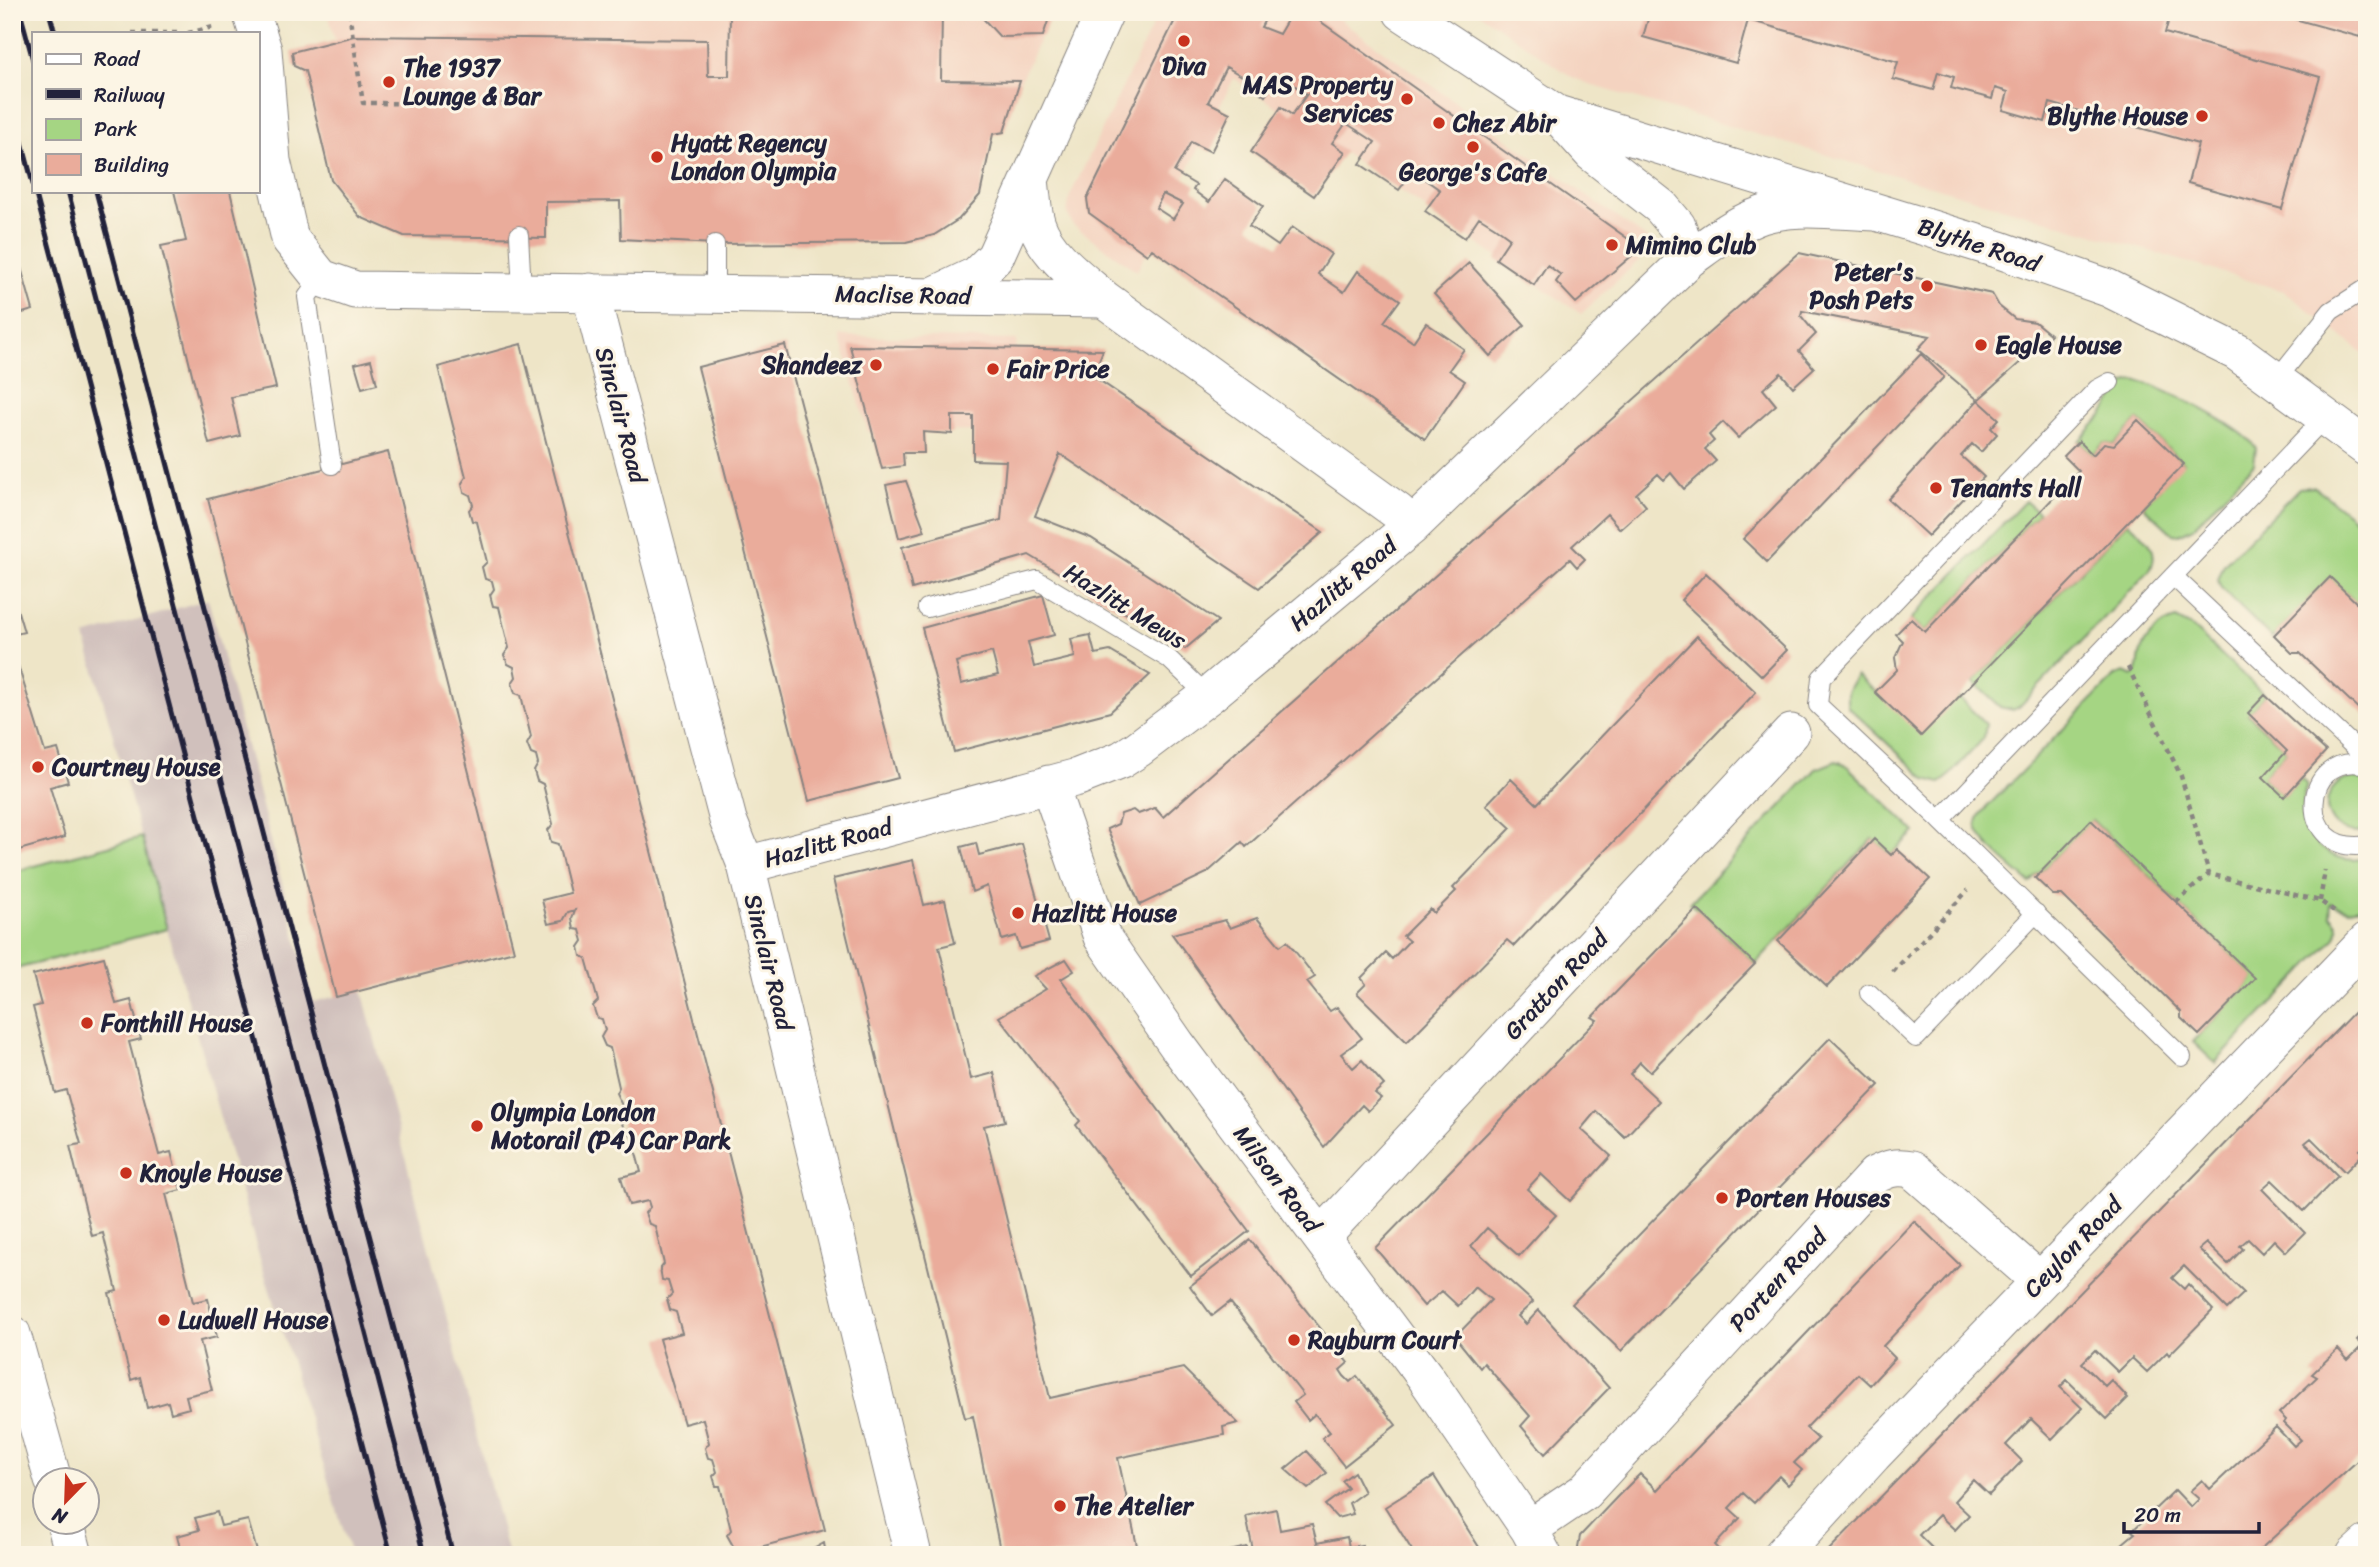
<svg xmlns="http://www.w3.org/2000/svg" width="2379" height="1567" viewBox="0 0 2379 1567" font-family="Sriracha,sans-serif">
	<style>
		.built { fill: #f4d3c0 }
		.industrial { fill: #d0c0bc }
		.green { fill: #a5d583; stroke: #647c5f; stroke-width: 2 }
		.building { fill: #eaac9b; fill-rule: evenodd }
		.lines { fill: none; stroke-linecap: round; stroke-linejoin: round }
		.lane-casing { stroke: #888481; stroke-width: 20 }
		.street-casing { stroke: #888481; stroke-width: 39 }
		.path { stroke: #888481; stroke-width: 4.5; stroke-dasharray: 5 5; stroke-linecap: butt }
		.lane { stroke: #fff; stroke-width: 18 }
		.street { stroke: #fff; stroke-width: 37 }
		.rail { stroke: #22223b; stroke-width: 5 }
		.poi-dot { fill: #c8321e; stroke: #fcf5e5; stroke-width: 2.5 }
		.labels { text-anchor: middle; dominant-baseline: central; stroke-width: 6; stroke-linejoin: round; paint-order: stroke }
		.poi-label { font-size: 24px; font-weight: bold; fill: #22223b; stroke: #fcf5e5; text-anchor: start }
		.street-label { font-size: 24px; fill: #22223b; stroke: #fcf5e5 }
	</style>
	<rect width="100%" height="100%" fill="#fcf5e5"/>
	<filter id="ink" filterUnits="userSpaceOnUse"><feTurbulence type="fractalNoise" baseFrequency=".0143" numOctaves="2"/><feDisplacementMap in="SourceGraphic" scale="14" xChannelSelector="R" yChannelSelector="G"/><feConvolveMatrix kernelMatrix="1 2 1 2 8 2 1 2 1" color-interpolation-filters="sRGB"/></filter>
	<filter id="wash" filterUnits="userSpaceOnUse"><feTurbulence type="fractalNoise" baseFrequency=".00686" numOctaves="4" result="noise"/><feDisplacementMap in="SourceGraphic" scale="28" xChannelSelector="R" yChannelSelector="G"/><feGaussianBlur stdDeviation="1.57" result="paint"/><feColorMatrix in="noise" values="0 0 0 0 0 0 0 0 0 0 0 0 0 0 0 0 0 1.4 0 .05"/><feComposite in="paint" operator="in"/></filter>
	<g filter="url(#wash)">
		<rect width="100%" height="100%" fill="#eee5c7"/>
		<path class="built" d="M328,12H1052L1020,81L708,76L706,40L354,36L335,41Z
			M1159,12H1329L1649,240L1648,252L1581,314L1234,78L1137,271L1073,225L1067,213L1070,196Z
			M1477,12H2367V356L2284,291L1594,86L1572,77Z
			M840,336L1017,340L1009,431L868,432Z"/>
		<path class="industrial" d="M208,599L313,1002L362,990L508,1555H351L257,1249L85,636Z"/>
		<path class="green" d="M2134,380C2160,385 2242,426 2256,448L2254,464L2193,528L2179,535L2173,534L2143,506L2183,463L2138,420L2114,445L2104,443L2093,455L2079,441L2102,416L2122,385Z
			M2315,487L2367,529V613L2330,578L2272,638L2221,588L2218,580L2224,564L2299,488Z
			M2025,501L2039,513L1925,632L1911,619Z
			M2128,522C2143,536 2163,549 2149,571L2019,707L2013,710L2000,707L1973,682Z
			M2176,619L2193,628L2265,695L2248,714L2287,751L2263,777L2284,796L2301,778L2307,785C2291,824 2323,869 2367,858V906L2349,909L2331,903L2330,915C2337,922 2341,927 2336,937L2215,1063L2193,1042L2254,978L2092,820L2030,883C2017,871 1980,844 1977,826C1976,818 1982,812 1987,807L2116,675L2125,672L2133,676C2140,669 2138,663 2140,655C2143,639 2160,623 2176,619Z
			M1856,675L1876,692L1958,697L1986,724L1984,738L1947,778L1940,783L1926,779L1847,706V692Z
			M1836,761L1845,764L1915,832L1891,855L1873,839L1755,964L1690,903L1816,769Z
			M2354,777L2367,780V831C2324,843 2310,785 2354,777Z
			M142,837L167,929L12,970V872Z"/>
		<g id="blocks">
			<path class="building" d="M730,12H942L941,80L1020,81L1004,132L993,134L980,195L959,219L934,235L906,242L715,244L621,239L620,201L546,202V238L404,236L360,217L331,180L305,71L294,66L292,52L354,36L707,40L708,76H729Z
				M977,12H1051L1043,36L1000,37Z
				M1179,12H1269L1261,27L1279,34L1292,12H1307L1634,243V254L1576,303L1556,282L1561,275L1547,265L1534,285L1496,259L1510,238L1495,227L1479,217L1465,238L1425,211L1440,190L1413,171L1399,190L1360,164L1375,142L1346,123L1332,143L1345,152L1314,196L1251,152L1281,107L1292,115L1307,94L1279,75L1265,96L1247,83L1249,80L1226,67L1208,102L1230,113L1221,132L1211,152L1191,142L1174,172L1196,185L1193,190L1209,202L1225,179L1263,206L1249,226L1278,246L1292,227L1331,254L1318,274L1344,292L1358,271L1400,300L1384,322L1413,342L1426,323L1464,349L1449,370L1465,381L1425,439L1152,249L1147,255L1089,213L1087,199ZM1163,194L1183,204L1173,219L1156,208Z
				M1650,12H2171L2165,33L2320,77L2282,209L2188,183L2198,144L2050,103L2045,122L2003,110L2008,92L1995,88L1992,99L1970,93L1951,88L1954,77L1938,72L1933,90L1893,79L1898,62L1748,20L1736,63L1643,37Z
				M2269,12H2366L2360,37Z
				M174,191H230L276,388L231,397L240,436L209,444L161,246L186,241Z
				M12,236L33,310L12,316Z
				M1799,253L1992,294L1999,306L2015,319L2035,322L2051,335L1978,400L1918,349L1930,336L1802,311L1801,316L1816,334L1799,351L1814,368L1793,387L1781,373L1763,389L1776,405L1738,438L1723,422L1709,435L1714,441L1705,449L1716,461L1684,489L1671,473L1664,480L1658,474L1636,494L1646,506L1620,529L1607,514L1572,546L1585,559L1577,567L1570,559L1246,847L1242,842L1207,873L1140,905L1107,829L1118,824L1121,814L1133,810L1138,814L1155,808L1163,817Z
				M1469,263L1525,325L1490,356L1434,294Z
				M521,344L825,1530L737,1553L727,1535L731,1530L720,1486H716L713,1476L717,1472L713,1459L708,1458L705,1448L709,1443L703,1419L684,1424L659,1339L682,1333L676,1312L670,1310L667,1299L672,1294L668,1281L662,1280L660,1269L664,1264L655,1226L649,1224L645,1213L650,1207L648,1201L629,1205L621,1177L641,1172L631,1134L625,1133L622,1123L627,1116L616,1093L619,1087L610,1048L605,1046L601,1037L605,1030L602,1019L597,1018L593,1006L598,1001L586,958L581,956L579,947L583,941L580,930L574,929L572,918L575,910L568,912L563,921L548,924L542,900L570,893L558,844L551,842L548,830L553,824L543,784L537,781L534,771L538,764L536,756L531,754L527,744L531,737L521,695L515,693L512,683L516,677L514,667L508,664L504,655L509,648L499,607L493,606L490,595L494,589L492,581L485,579L482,567L487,562L477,522L472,521L469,510L473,505L470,495L464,492L462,483L466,477L438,367Z
				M785,345L898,778L809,801L698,367Z
				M850,346L1103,350L1093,376L1323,532L1259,588L1060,454L1035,516L1091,538L1218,621L1185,649L1029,555L912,589L902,547L1001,520L1006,461L973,460V416H952V434L923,432L924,453H903L904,466L882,469Z
				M1921,354L1944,377L1767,562L1743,539Z
				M371,360L377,384L362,388L355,364Z
				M1978,400L1999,419L1991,428L1997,434L1981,452L1972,444L1961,456L1984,477L1928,536L1888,499Z
				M2138,420L2184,464L1921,736L1875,692L1897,670L1895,658L1903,641L1896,634L1911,619L1925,632L2079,471L2064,456L2079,441L2093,455L2104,443L2114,445Z
				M388,452L514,951L336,997L208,499Z
				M906,481L925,531L899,538L886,485Z
				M1706,573L1787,650L1762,676L1681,600Z
				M2330,577L2367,613V717L2300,653H2292L2274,635Z
				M13,595L24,632L12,635V596Z
				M1043,595L1054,635L1028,642L1034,667L1075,657L1071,639L1090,635L1095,654L1110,651L1150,675L1110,712L954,752L922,628ZM992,652L998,675L961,684L956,662Z
				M1697,636L1756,692L1514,946L1507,940L1407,1042L1357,993L1366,984L1361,978L1386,953L1392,959L1409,941L1403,936L1430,909L1434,913L1456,891L1453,888L1511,828L1486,805L1511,779L1537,804Z
				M12,646L45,752L58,749L68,782L50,787L65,837L12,852Z
				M2265,695L2326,751L2284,797L2263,777L2287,751L2248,713Z
				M2091,820L2255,978L2199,1035L2181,1018V1012L2062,895H2053L2035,878Z
				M1874,839L1891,855L1897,849L1930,879L1827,987L1778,941Z
				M976,843L979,855L1022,844L1049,941L1020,949L1016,936L1002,940L987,886L972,892L961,847Z
				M913,860L924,905L945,900L955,943L939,947L971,1079L994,1073L1005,1121L984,1126L1050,1398L1183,1368L1238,1423L1223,1427L1224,1435L1118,1458L1139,1555H1001L973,1416L965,1418L833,879Z
				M1697,909L1755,964L1650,1072L1640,1062L1630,1074L1659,1101L1625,1137L1596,1111L1581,1129L1611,1156L1570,1201L1541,1174L1527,1189L1556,1215L1519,1256L1487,1228L1471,1246L1533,1302L1518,1316L1526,1324L1539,1310L1609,1388L1545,1454L1521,1426L1530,1416L1484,1363L1480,1368L1455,1337L1491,1300L1475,1287L1458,1306L1442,1291L1424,1306L1375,1248L1597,1020L1592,1017Z
				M1257,918L1280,946L1287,941L1315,977L1307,982L1330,1011L1337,1007L1362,1038L1341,1054L1353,1068L1362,1060L1384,1085L1375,1093L1381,1098L1368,1111L1362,1105L1324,1147L1172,934L1225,920L1230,928Z
				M104,957L116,1004L131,1000L141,1039L129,1042L159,1155L171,1152L181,1190L166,1194L193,1302L208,1299L217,1337L200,1341L212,1390L186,1396L189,1408L171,1413L168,1402L147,1408L140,1377L131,1380L109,1293L117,1291L103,1233L92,1236L70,1146L81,1144L66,1090L55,1093L33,1007L41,1005L33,975Z
				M1066,959L1074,971L1061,979L1249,1231L1191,1276L1076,1125L1080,1121L999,1017L1046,989L1034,976Z
				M2367,999V1143L2360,1150L2364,1153L2345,1172L2311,1138L2305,1143L2338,1176L2304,1211L2272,1180L2262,1189L2305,1233L2286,1252L2274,1240L2262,1253L2248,1239L2240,1246L2243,1249L2228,1264L2206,1243L2199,1249L2244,1293L2227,1309L2184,1266L2172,1278L2184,1289L2188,1284L2213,1310L2169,1355L2167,1352L2147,1372L2132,1358L2118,1372L2095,1350L2082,1363L2105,1386L2111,1380L2128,1398L2107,1419L2067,1380L2060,1387L2082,1408L2052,1439L2031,1419L2006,1445L2022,1461L1989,1495L1973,1480L1954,1501L1969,1515L1955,1530L1939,1515L1919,1535L1936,1552L1934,1555H1824Z
				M1830,1038L1879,1085L1621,1351L1572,1304Z
				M1914,1221L1960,1265L1883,1346L1895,1358L1870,1385L1858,1374L1806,1428L1818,1439L1794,1463L1802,1470L1788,1485L1779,1476L1754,1503L1743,1493L1729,1508L1740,1518L1715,1545L1725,1555H1583L1578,1547L1580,1536L1618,1496L1640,1474L1657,1490Z
				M1250,1240L1348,1363L1340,1370L1344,1376L1350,1382L1357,1376L1396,1425L1344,1466L1322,1438L1330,1432L1315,1414L1308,1420L1294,1402L1303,1395L1230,1302L1212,1316L1190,1286Z
				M2367,1330V1452L2254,1555H2132L2122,1544L2135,1533L2132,1531L2175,1490L2191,1507L2199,1499L2190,1491L2202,1480L2210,1489L2276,1427L2294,1446L2301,1440L2284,1423L2286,1420L2279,1413L2317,1377L2312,1374L2338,1349L2348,1360L2363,1345L2357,1340Z
				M1307,1451L1327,1473L1308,1489L1285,1469Z
				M1354,1472L1364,1492L1349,1503L1353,1514L1337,1518L1325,1505L1348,1488L1342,1481Z
				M1434,1476L1484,1555H1415L1385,1507Z
				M1276,1509L1280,1530L1312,1524L1317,1543L1347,1537L1349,1547L1362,1545L1364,1555H1254L1246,1516Z
				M217,1512L221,1526L248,1520L258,1555H182L177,1536L199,1530L195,1518Z
				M824,1543L826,1555H803Z
				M1247,1547L1249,1555H1216V1554Z"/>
		</g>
	</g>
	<g filter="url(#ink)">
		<use href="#blocks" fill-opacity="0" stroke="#888481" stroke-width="2"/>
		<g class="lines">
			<defs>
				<path id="lane" d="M519,235L522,290
					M321,278L307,297L332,465
					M715,293V244
					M2277,379L2331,311L2367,288
					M2110,382L2097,389L1821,678L1818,705L1940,820L2326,416
					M2173,576L2367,759
					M927,608L1037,580L1169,659L1208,696
					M2367,765C2300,748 2294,857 2367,845
					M1940,820L2182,1057
					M1869,993L1916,1038L2036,913"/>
				<path id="street" d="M251,12L263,50L272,161L290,239L321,278L355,290L1104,299
					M1402,12L1557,114L1592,153L1661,207L1677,226L1689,259
					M1557,114L2000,250L2108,288L2237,352L2367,448
					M1030,180C1032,194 1032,211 1037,225C1047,255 1081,279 1104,299L1398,512L1412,526
					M590,292L728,820L746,865L913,1555
					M937,294L977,275L995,257L1105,12
					M1049,784L1102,937L1177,1045L1426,1378L1529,1529L1543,1555
					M746,865L1078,777L1121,760L1138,749L1208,696L1412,526L1689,259C1710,244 1730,228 1754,218C1789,203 1837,211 1875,212
					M1321,1237L1791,733
					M12,1334L53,1480
					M65,1522L74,1555
					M1529,1529L1584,1492L1875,1175C1889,1168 1897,1166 1912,1169L2040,1281
					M1782,1555L1873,1455L2367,941
					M2355,1555L2367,1544"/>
			</defs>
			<use href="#lane" class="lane-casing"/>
			<use href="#street" class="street-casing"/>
			<path class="path" d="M349,12L363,103L518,104
				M132,33H182
				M188,33L213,27
				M134,191H135
				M2128,667L2181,776L2209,874
				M2320,901L2325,870
				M2176,902L2209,874L2320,901L2337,913
				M1893,972L1968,890"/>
			<use href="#lane" class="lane"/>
			<use href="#street" class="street"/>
			<path class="rail" d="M20,12L33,60
				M49,12L55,33
				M12,104L33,184
				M35,191L391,1555
				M68,191L424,1555
				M96,191L453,1555"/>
		</g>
	</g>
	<g class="poi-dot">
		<circle cx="1184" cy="41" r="7"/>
		<circle cx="389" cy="82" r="7"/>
		<circle cx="1407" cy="99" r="7"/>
		<circle cx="2202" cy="116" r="7"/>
		<circle cx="1439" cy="123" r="7"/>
		<circle cx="1473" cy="147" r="7"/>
		<circle cx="657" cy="157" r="7"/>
		<circle cx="1612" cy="245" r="7"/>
		<circle cx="1927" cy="286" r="7"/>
		<circle cx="1981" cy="345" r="7"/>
		<circle cx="876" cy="365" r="7"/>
		<circle cx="993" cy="369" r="7"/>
		<circle cx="1936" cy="488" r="7"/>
		<circle cx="38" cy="767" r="7"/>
		<circle cx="1018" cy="913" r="7"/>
		<circle cx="87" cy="1023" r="7"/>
		<circle cx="477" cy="1126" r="7"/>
		<circle cx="126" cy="1173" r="7"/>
		<circle cx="1722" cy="1198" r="7"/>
		<circle cx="164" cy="1320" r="7"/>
		<circle cx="1294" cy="1340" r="7"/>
		<circle cx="1060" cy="1506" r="7"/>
	</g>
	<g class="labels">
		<g class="poi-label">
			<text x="1184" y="66" text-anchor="middle">Diva</text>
			<text x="403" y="68">The 1937<tspan x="403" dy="28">Lounge &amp; Bar</tspan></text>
			<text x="1393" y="85" text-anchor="end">MAS Property<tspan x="1393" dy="28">Services</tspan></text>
			<text x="2188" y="116" text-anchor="end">Blythe House</text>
			<text x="1453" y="123">Chez Abir</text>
			<text x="671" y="143">Hyatt Regency<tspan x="671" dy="28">London Olympia</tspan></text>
			<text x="1473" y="172" text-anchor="middle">George's Cafe</text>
			<text x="1626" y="245">Mimino Club</text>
			<text x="1913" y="272" text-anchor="end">Peter's<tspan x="1913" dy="28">Posh Pets</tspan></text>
			<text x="1995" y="345">Eagle House</text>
			<text x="862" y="365" text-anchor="end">Shandeez</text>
			<text x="1007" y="369">Fair Price</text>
			<text x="1950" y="488">Tenants Hall</text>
			<text x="52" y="767">Courtney House</text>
			<text x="1032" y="913">Hazlitt House</text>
			<text x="101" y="1023">Fonthill House</text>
			<text x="491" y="1112">Olympia London<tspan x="491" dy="28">Motorail (P4) Car Park</tspan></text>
			<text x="140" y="1173">Knoyle House</text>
			<text x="1736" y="1198">Porten Houses</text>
			<text x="178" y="1320">Ludwell House</text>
			<text x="1308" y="1340">Rayburn Court</text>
			<text x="1074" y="1506">The Atelier</text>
		</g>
		<g class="street-label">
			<text transform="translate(1979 245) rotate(18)">Blythe Road</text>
			<text transform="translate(903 295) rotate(1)">Maclise Road</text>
			<text transform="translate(621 415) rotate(75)">Sinclair Road</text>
			<text transform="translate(1343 584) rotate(-40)">Hazlitt Road</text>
			<text transform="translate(1125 606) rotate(32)">Hazlitt Mews</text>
			<text transform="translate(828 843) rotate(-15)">Hazlitt Road</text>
			<text transform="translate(769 962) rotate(76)">Sinclair Road</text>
			<text transform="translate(1556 985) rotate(-47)">Gratton Road</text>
			<text transform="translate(1277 1179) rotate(53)">Milson Road</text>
			<text transform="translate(2073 1247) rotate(-46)">Ceylon Road</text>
			<text transform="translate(1778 1280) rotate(-47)">Porten Road</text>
		</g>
	</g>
	<rect width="2379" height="1567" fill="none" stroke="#fcf5e5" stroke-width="42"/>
	<rect x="32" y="32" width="228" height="161" fill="#fcf5e5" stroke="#a5a1a1" stroke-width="2"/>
	<rect x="46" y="54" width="35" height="10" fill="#ffffff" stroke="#a5a1a1" stroke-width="2"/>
	<text x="94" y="66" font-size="21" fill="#22223b">Road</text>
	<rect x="46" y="89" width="35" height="10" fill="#22223b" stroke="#a5a1a1" stroke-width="2"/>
	<text x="94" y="102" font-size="21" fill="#22223b">Railway</text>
	<rect x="46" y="119" width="35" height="21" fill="#a5d583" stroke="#a5a1a1" stroke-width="2"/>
	<text x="94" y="136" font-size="21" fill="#22223b">Park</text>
	<rect x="46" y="154" width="35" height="21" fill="#eaac9b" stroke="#a5a1a1" stroke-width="2"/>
	<text x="94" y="172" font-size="21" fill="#22223b">Building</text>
	<g transform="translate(66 1501) rotate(203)"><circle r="33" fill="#fcf5e5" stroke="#a5a1a1" stroke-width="2"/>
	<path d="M0-5L12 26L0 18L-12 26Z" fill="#c8321e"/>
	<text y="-10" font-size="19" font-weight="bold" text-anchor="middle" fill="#22223b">N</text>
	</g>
	<path d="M2124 1522v10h135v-10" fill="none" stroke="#22223b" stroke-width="3.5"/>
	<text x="2134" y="1522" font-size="21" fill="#22223b" stroke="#fcf5e5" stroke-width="5" paint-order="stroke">20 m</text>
</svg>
